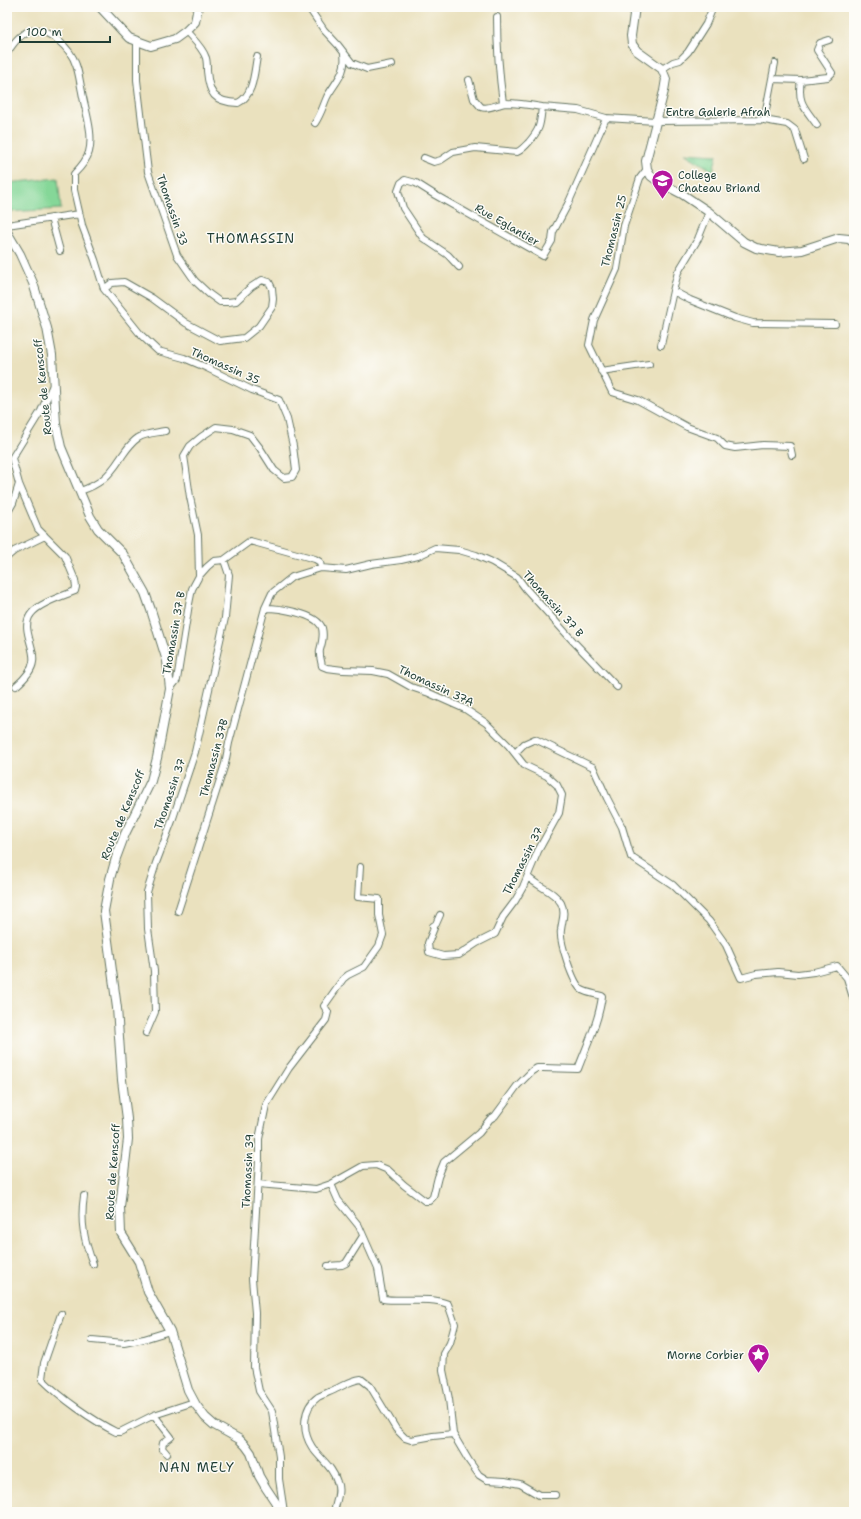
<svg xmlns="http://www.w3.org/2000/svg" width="861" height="1519" viewBox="0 0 861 1519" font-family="'Shantell Sans',sans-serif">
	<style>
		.park { fill: url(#park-crowns); stroke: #528a66 }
		.garden { fill: #85d798; stroke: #528a66 }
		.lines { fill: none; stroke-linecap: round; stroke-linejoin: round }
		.street-casing { stroke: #667664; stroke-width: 8 }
		.secondary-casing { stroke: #667664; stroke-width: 10 }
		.street { stroke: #fff; stroke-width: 6 }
		.secondary { stroke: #fff; stroke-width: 8 }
		.labels { text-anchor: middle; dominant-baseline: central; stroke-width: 3; stroke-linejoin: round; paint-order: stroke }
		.street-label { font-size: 11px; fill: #1f3d34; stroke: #fdfcf7 }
		.poi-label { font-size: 11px; fill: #1f3d34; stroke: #fdfcf7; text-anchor: start }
		.quarter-label { font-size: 13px; letter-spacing: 1px; fill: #1f3d34; stroke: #fdfcf7 }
	</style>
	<defs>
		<pattern id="park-crowns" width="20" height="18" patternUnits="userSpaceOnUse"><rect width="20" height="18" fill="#85d798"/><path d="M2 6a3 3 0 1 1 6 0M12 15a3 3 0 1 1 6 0" fill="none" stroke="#72b984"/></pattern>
	</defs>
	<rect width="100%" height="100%" fill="#fdfcf7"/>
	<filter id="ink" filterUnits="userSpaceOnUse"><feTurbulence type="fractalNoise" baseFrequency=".025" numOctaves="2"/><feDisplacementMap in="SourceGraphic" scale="8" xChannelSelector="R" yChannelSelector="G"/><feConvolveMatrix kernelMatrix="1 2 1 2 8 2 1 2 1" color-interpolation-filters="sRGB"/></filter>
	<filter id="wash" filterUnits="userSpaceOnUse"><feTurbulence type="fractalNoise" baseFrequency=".012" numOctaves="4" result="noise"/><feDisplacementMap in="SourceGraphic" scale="16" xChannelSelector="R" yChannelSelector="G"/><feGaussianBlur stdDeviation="0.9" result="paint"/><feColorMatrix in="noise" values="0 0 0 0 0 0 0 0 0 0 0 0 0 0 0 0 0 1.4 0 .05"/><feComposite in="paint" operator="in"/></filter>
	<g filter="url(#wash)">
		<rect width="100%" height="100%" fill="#eae1be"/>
		<path class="park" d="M684,153L717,155L713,171Z"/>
		<path class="garden" d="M58,178L61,209L7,212V183Z"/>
	</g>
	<g filter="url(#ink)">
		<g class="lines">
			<defs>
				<path id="street" d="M310,7L311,11L324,30L338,45L352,63L367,69L392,64
					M497,17C497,46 499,74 503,103
					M186,31C193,39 203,48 206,58C207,62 207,67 207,71C209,94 214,102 238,103C254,95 254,72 257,57
					M7,53C12,45 20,33 30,31C49,27 71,49 76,65C79,73 80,83 82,92C85,110 94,133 89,152C87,160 80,168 74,174V190L82,225L95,260L104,289L141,335L158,351L184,358L205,367L252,390L279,400L287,419L293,446L296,470L292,477L284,478L274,470L260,448L250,435L233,429L216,427L201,437L190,446L184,456L190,497L198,535L199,576
					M662,69L673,62L680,60L688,52L706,24L713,7
					M772,79L801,80L828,77L832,73L817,50L820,43L829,40
					M469,80L474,99L481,107C489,110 497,104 506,103C518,103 530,105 542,107
					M801,80C797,103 805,108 817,125
					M764,120L775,63
					M315,123C321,114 323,106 327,97C335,82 347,73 344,54
					M424,158L434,162L441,160L453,152L475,148L517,152C522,150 525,146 529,142C541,128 540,124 542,107L578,110L606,118
					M647,169L640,178L624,226L617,269L594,320L589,345L612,392L638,400L687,427L717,438L725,446L735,448L763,445L790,446L792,455
					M709,212L698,239L678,272L673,291L690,300L735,318L753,323L835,324
					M51,218L60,251
					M7,225L79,214
					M459,267L448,255L423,238L403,208L398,191L401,183L405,180L416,183L435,195L543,256L552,241L553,232L568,204L606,118L656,121L764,120L787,124L795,130L804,159
					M104,289L112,283L124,282L152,298L186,323L220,341L244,338L259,326L272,307L273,299L272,288L269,282L262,280L251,287L236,301L228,302H220L209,294L195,281L177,255L148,172L137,80V41
					M661,345L673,291
					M601,371L649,364
					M80,491C99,485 109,476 120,459C125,452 130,443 138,438C145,433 156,433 165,431
					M7,511L9,510L13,503L19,484
					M7,557L14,551L45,536
					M321,568L292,577L272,593L265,608C278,608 317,613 322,628C324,636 322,643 320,650C319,655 321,660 322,666L327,668L343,670L373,671L388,674L411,687L429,693L465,709L486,723L509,746L524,765L547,776L557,785L562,795L559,813L538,851L523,887L515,901L503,917L495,934L477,943L459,955L443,956L429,952L428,943L434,928L433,926L436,924L440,915
					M16,686C23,680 32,671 33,662C36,648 20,628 31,614C39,603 63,596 75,591L76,587L75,580L65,556L38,529L19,484L12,458L41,411L53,385
					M170,689L177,680L189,604L192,589L199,576L207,567L214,561L224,560L250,541L315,559L320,562L321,568L346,570L371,564L401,560L418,556L435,548L459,550L476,555L492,562L517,577L526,589L573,641L617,687
					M515,753L524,744L535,739L593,767L607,798L622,827L631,857L673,885L709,921L726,945L741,978L756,974L778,972L798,974L814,972L837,966L847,978L854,1001
					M178,911L225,764L229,743L265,608
					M146,1033L155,1012L154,971L148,929L147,892L156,863L172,821L195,752L225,618L229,575L224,560
					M258,1184L316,1189L331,1184L363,1166L376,1165L388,1170L404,1185L425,1201H429L433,1197L438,1177L444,1162L479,1133L490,1119L495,1116L517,1086L532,1071L537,1068H543L578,1069C587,1045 599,1021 602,996C596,994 587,993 582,990C573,984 559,941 561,930C562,920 566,913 561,903C554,891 538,887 528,877
					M331,1184L338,1200L359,1226L378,1269L383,1299C404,1302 429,1296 448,1304L455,1324L450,1343L444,1354L443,1370L449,1399L453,1434
					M84,1196C80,1222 84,1240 93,1264
					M328,1266L342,1265L346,1263L363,1236
					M61,1314L44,1363L42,1379C61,1398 92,1420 116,1432H120L154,1415L194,1402
					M92,1340L124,1343L144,1339L170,1331
					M154,1415L171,1437L163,1443L162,1448L167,1454
					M284,1512L279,1479V1457L272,1411L259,1391L254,1367L255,1313L252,1279L259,1160V1139L266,1105L289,1068L326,1020L328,1012L324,1006L343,979L348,975L364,967L379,946L383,935L379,915V899L358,897L360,867
					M334,1512C336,1502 341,1491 337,1482C333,1467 320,1459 312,1447C302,1432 302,1408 318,1397C324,1394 332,1391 338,1388C346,1384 352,1380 361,1379L370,1386L396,1429L405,1438L411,1440L433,1436L453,1434L469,1461L479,1475L487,1480L505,1481L520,1484L539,1495H555"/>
				<path id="secondary" d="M100,7L129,38L151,46L175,39L186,31L195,22L198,7
					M635,7L631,36L632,44L637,51L662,69L666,79L664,91L646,161L647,169L651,176L659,182L682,194L709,212L744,242L756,248L779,252L802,250L839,238L849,239L854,243
					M7,232L20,254L33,283L47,328L52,355L56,424L61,447L90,516L98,529L123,554L145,593L151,610L167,661L170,689L157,758L151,781L125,834L116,858L110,879L104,911L117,1008L122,1080L127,1119L128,1139L120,1207L121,1233L139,1262L148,1292L170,1331L188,1390L196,1405L205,1417L214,1425L239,1439L246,1446L251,1453L259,1476L266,1488L282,1512"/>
			</defs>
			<use href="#street" class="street-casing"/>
			<use href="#secondary" class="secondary-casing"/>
			<use href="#street" class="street"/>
			<use href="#secondary" class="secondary"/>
		</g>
	</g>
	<defs>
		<symbol id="school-pin" viewBox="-11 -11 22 30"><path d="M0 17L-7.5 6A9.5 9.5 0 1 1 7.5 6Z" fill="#b5179e" stroke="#fdfcf7"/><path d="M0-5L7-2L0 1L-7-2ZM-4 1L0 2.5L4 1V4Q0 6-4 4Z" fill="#fff"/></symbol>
		<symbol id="sight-pin" viewBox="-11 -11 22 30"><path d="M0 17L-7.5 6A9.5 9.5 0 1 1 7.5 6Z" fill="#b5179e" stroke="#fdfcf7"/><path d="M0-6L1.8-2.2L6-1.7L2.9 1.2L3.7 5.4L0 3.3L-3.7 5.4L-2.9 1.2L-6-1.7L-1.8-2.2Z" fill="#fff"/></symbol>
	</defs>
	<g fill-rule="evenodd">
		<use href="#school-pin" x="650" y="168" width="25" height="34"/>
		<use href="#sight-pin" x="746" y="1342" width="25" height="34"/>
	</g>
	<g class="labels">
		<g class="street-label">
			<text x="718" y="112">Entre Galerie Afrah</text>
			<text transform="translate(172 210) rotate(71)">Thomassin 33</text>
			<text transform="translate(507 225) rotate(30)">Rue Eglantier</text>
			<text transform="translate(614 231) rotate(-76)">Thomassin 25</text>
			<text transform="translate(225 366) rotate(24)">Thomassin 35</text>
			<text transform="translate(43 387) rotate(-96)">Route de Kenscoff</text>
			<text transform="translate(553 604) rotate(48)">Thomassin 37 B</text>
			<text transform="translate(174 633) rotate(-80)">Thomassin 37 B</text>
			<text transform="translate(436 686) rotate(25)">Thomassin 37A</text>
			<text transform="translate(214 758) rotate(-75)">Thomassin 37B</text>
			<text transform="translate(170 794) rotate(-71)">Thomassin 37</text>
			<text transform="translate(123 815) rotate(-67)">Route de Kenscoff</text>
			<text transform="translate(523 861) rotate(-63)">Thomassin 37</text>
			<text transform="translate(248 1171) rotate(-87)">Thomassin 39</text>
			<text transform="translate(113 1172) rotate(-86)">Route de Kenscoff</text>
		</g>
		<g class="poi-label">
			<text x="678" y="175">College<tspan x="678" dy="13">Chateau Briand</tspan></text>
			<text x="744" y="1355" text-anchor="end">Morne Corbier</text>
		</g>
		<g class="quarter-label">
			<text x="251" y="238">THOMASSIN</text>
			<text x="197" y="1467">NAN MELY</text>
		</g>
	</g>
	<rect width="861" height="1519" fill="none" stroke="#fdfcf7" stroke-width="24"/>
	<path d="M20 36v6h90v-6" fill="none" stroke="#1f3d34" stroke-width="2"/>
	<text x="26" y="36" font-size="12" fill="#1f3d34" stroke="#fdfcf7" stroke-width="3" paint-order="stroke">100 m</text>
</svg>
